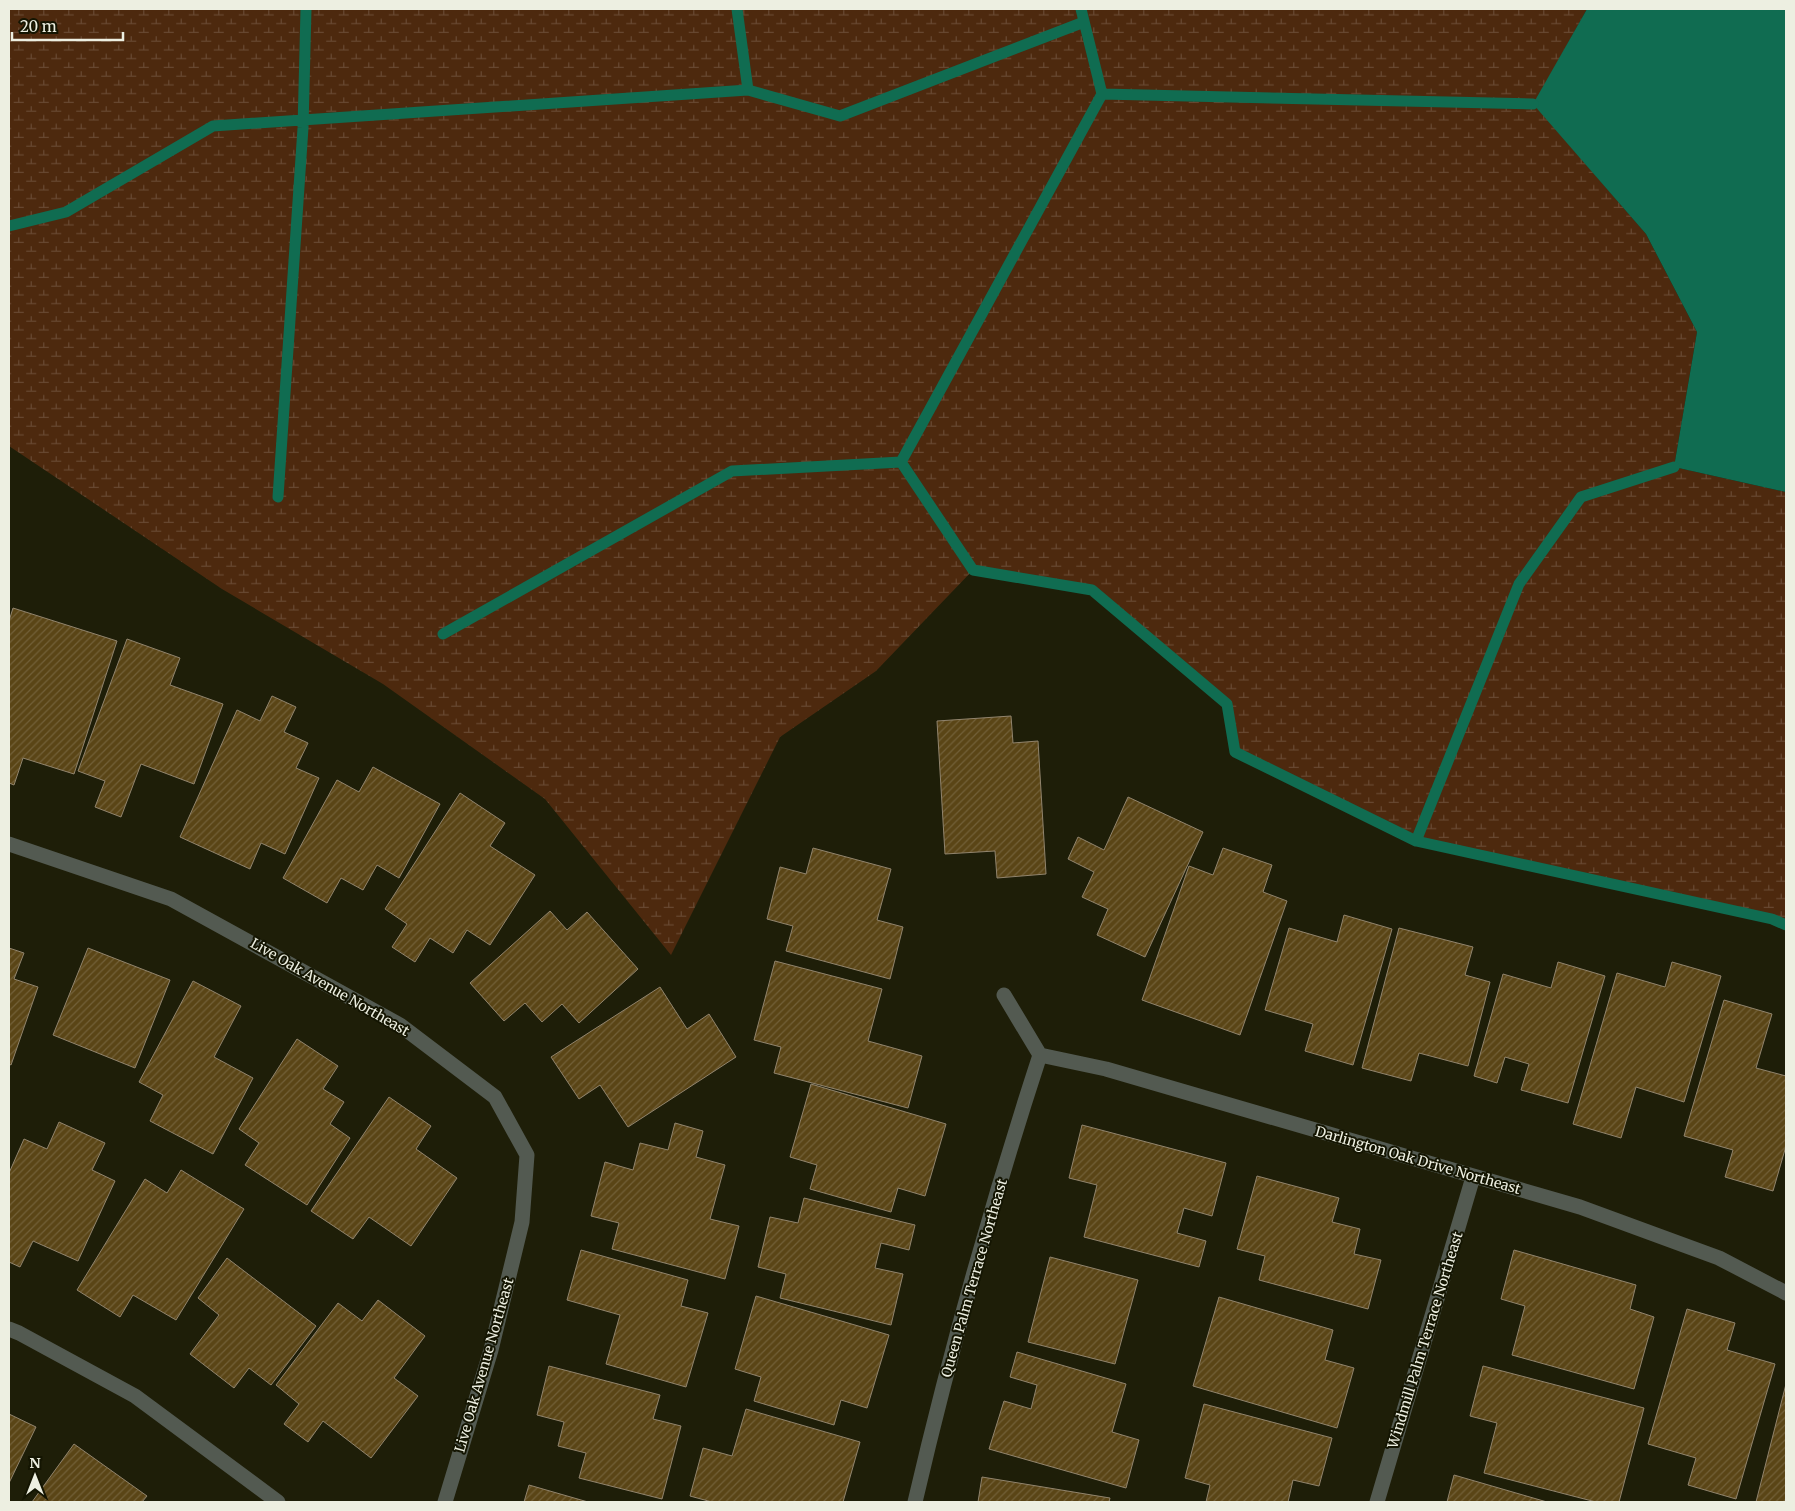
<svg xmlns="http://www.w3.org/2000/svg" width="1795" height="1511" viewBox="0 0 1795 1511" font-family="Merriweather,serif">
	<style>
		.wetland { fill: url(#wetland-marsh) }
		.water { fill: #106c51 }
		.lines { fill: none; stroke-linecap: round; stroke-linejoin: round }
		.stream { stroke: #106c51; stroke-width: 11 }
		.building { fill: url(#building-hatch); stroke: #91846d }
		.minor { stroke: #535a51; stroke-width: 15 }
		.labels { text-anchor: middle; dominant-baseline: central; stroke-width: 4; stroke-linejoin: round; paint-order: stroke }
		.street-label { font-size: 14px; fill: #edefe1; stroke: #141502 }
	</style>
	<defs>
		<pattern id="wetland-marsh" width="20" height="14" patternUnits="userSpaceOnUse" patternTransform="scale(1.25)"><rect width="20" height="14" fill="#4d290e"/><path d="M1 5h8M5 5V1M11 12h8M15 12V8" fill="none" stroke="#674831"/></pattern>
		<pattern id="building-hatch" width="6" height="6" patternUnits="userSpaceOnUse" patternTransform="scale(1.25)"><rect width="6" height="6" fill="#5a4516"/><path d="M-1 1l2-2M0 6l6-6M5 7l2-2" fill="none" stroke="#726038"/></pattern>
	</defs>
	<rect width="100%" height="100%" fill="#1e1e08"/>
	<path class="wetland" d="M9,9H1587L1534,104L1646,234L1697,332L1674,467L1786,492V925L1772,919L1416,841L1235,752L1227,704L1093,590L973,570L876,671L780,737L671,955L545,799L383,684L222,589L9,446Z"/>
	<path class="water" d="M1587,9H1786V492L1674,467L1697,332L1646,234L1533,104Z"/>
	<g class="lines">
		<path class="stream" d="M737,9L748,90
			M1102,94L1533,104
			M9,226L66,212L213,126L748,90L840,116L1084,22
			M901,462L973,570L1092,590L1227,704L1235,752L1416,841L1519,584L1581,497L1674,467
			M278,497L303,128L306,9
			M443,634L732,471L901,462L1102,94L1081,9
			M1416,841L1772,919L1786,925"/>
	</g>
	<path class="building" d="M13,608L117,641L74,774L23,758L14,785L9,783V621Z
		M127,639L180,658L170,685L223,704L194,784L141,764L121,817L95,807L105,781L78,771Z
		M272,696L296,707L284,732L308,743L296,768L319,778L285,854L261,843L250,869L180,837L237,710L260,721Z
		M1011,716L1013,743L1038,741L1046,874L997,878L995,851L945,854L937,721Z
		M373,767L440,804L399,878L377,865L363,890L341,878L327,903L283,878L337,780L359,792Z
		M460,793L505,823L490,846L535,875L490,945L467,930L453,953L430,938L415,962L392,947L407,924L385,909Z
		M1128,797L1203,832L1145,957L1097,935L1108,909L1082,897L1094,872L1068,859L1078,837L1104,850Z
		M813,848L891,869L877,920L903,927L890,979L786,951L793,926L767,919L780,867L806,874Z
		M1223,848L1272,865L1263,892L1287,901L1240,1035L1142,1000L1189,866L1213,875Z
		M550,911L567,930L587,912L638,969L579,1023L562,1004L542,1022L525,1003L504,1021L470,983Z
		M1344,915L1392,929L1353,1065L1305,1051L1313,1024L1265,1010L1289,928L1337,942Z
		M1399,928L1473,947L1465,975L1490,982L1468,1066L1419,1053L1411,1081L1362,1068Z
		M9,948L24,953L14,979L38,987L11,1065L9,1064Z
		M88,948L170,980L135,1068L53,1035Z
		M775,961L882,989L868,1041L922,1056L908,1108L774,1073L781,1047L754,1040Z
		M1558,962L1605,976L1568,1103L1521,1090L1529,1064L1505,1057L1497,1083L1474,1076L1503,974L1551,988Z
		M1672,962L1721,976L1684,1102L1636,1087L1621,1138L1573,1124L1617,973L1665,987Z
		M193,981L241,1006L214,1057L253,1078L213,1154L150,1121L163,1095L139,1082Z
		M660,987L687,1029L709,1014L736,1057L628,1127L600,1085L579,1099L551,1057Z
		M1724,1000L1772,1014L1756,1068L1786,1076V1146L1773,1191L1725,1177L1733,1150L1684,1136Z
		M297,1039L338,1066L323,1089L344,1102L330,1124L350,1138L307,1205L245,1165L259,1143L239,1129Z
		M811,1084L946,1124L925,1196L898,1188L891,1212L810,1189L817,1165L790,1157Z
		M389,1097L431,1126L416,1149L457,1178L411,1246L369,1217L353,1239L311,1211Z
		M59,1122L105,1143L92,1170L115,1181L78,1261L33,1241L20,1267L9,1262V1173L24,1139L47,1149Z
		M675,1123L703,1131L696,1157L725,1165L710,1219L739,1226L725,1279L612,1249L619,1223L591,1216L605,1162L633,1170L640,1143L668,1150Z
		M1082,1125L1226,1163L1212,1216L1184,1208L1177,1233L1206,1241L1199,1267L1084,1237L1097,1185L1069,1178Z
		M181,1170L244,1209L176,1320L133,1295L120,1317L77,1290L145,1179L167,1193Z
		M1257,1176L1339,1198L1332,1222L1360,1229L1354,1254L1381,1260L1368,1309L1259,1280L1265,1256L1237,1249Z
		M804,1198L915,1225L909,1250L881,1243L875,1268L903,1274L891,1325L780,1298L786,1274L758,1267L770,1217L798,1223Z
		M581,1250L688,1280L681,1306L708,1313L686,1387L606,1364L620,1315L567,1300Z
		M1514,1250L1636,1285L1630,1309L1654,1317L1634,1389L1512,1355L1525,1306L1501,1299Z
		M1050,1257L1138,1280L1115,1364L1028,1342Z
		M227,1258L316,1326L271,1385L249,1368L234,1388L190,1354L219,1315L198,1298Z
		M756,1296L889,1335L867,1408L841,1400L834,1425L754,1401L761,1377L735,1369Z
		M1219,1297L1333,1330L1325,1360L1354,1368L1337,1428L1193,1386Z
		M378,1300L425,1336L394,1378L418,1396L371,1458L323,1421L308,1442L284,1424L299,1404L276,1385L338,1303L362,1321Z
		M1687,1309L1735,1323L1727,1350L1775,1364L1736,1499L1688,1485L1696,1458L1648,1444Z
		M1017,1352L1126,1384L1112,1432L1139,1440L1126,1488L989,1449L1004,1401L1031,1409L1037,1385L1010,1377Z
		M549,1366L660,1395L653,1419L681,1426L662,1499L579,1478L586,1453L558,1446L564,1422L537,1415Z
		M1483,1366L1644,1408L1619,1502H1596L1484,1473L1497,1423L1470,1416Z
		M1786,1384V1502H1756Z
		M1204,1404L1332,1438L1319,1486L1293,1480L1288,1502H1206L1210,1485L1185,1478Z
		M746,1409L860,1442L843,1502H712L690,1496L703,1448L732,1456Z
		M9,1414L36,1427L9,1483Z
		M74,1444L147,1496L142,1502H32Z
		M1454,1475L1547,1502H1447Z
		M982,1477L1110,1498L1109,1502H978Z
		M529,1485L588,1502H524Z"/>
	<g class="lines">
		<path class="minor" d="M9,844L171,899L400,1025L495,1097L527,1155L522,1222L491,1350L445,1502
			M1004,995L1040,1055
			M1040,1055L1106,1069L1580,1207L1719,1258L1786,1293
			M9,1329L19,1333L135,1396L278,1502
			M915,1502C950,1352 992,1202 1040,1055
			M1377,1502L1473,1177"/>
	</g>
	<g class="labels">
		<g class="street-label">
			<text transform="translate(330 987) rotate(30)">Live Oak Avenue Northeast</text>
			<text transform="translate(1418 1160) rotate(16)">Darlington Oak Drive Northeast</text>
			<text transform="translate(974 1278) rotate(-74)">Queen Palm Terrace Northeast</text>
			<text transform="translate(1425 1340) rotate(-73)">Windmill Palm Terrace Northeast</text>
			<text transform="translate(484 1365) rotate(-74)">Live Oak Avenue Northeast</text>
		</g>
	</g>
	<rect width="1795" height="1511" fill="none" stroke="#edefe1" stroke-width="20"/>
	<g transform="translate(35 1476)" stroke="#141502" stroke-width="4" paint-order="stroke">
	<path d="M0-4L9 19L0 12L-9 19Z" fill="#edefe1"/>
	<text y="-8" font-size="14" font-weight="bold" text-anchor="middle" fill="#edefe1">N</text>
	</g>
	<path d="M12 32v8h111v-8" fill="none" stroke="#edefe1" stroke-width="2.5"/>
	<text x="20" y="32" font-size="15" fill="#edefe1" stroke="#141502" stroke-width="4" paint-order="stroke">20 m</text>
</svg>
